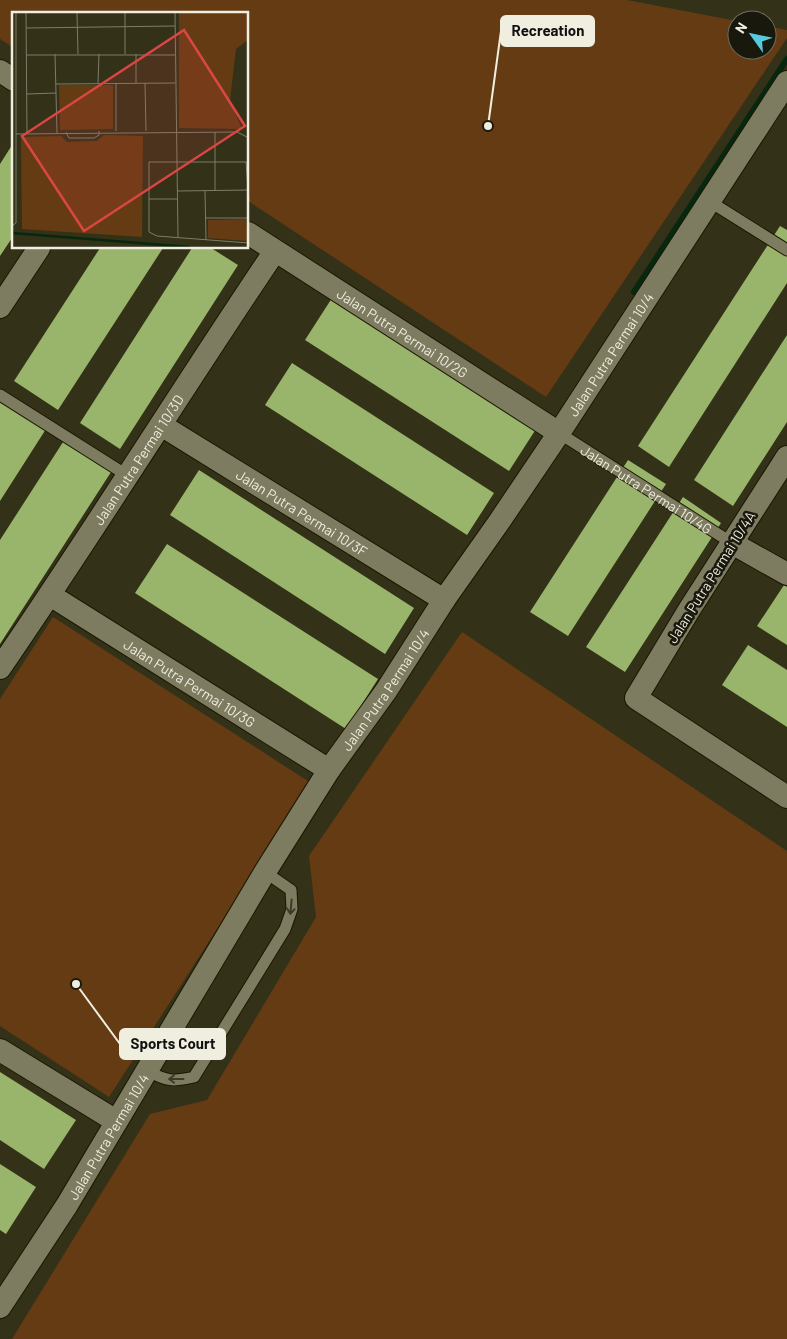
<svg xmlns="http://www.w3.org/2000/svg" width="787" height="1339" viewBox="0 0 787 1339" font-family="Barlow,sans-serif">
	<style>
		.green { fill: #653b13 }
		.lines { fill: none; stroke-linecap: round; stroke-linejoin: round }
		.stream { stroke: #07280e; stroke-width: 6 }
		.building { fill: #99b56b }
		.service-casing { stroke: #1b1802; stroke-width: 13 }
		.minor-casing { stroke: #1b1802; stroke-width: 24 }
		.service { stroke: #7e7c60; stroke-width: 11 }
		.minor { stroke: #7e7c60; stroke-width: 22 }
		.oneway { stroke: #3c3b2a }
		.labels { text-anchor: middle; dominant-baseline: central; stroke-width: 5; stroke-linejoin: round; paint-order: stroke }
		.street-label { font-size: 14px; fill: #efeedf; stroke: #19180d }
		.inset-river { fill: none; stroke: #07280e; stroke-width: 2.5 }
		.inset-road { fill: none; stroke: #7e7d68; stroke-width: 1 }
		.view { fill: #da4643; fill-opacity: 0.15; stroke: #da4643; stroke-width: 2.5 }
		.inset-edge { fill: none; stroke: #efeedf; stroke-width: 2.5 }
		.leader { fill: none; stroke: #efeedf; stroke-width: 2 }
		.callout-dot { fill: #efeedf; stroke: #19180d; stroke-width: 2 }
		.callout { fill: #efeedf; stroke: #efeedf; stroke-width: 2 }
		.callout-label { font-size: 15px; text-anchor: middle; font-weight: bold; fill: #111 }
	</style>
	<rect width="100%" height="100%" fill="#333118"/>
	<path class="green" d="M0,0H627L737,21V50H767V26L787,30V38L546,397L248,201V14H14V48L0,39Z
		M53,617L311,783L109,1097L0,1026V699Z
		M462,632L787,851V1339H12L150,1114L207,1100L316,917L309,856Z"/>
	<g class="lines">
		<path class="stream" d="M634,292L787,59"/>
	</g>
	<path class="building" d="M14,142V235L0,256V164Z
		M780,226L787,230V283L669,467L638,446Z
		M100,248H163L58,410L14,381Z
		M192,248H211L238,265L120,449L80,423Z
		M332,298L536,429L509,471L305,340Z
		M787,335V422L733,506L694,480Z
		M292,363L494,493L467,535L265,405Z
		M1,400L46,429L0,501V402Z
		M65,439L113,469L0,644V540Z
		M628,460L666,484L568,636L530,612Z
		M199,470L414,608L385,654L170,515Z
		M683,497L721,523L625,672L586,647Z
		M167,544L378,679L346,729L135,593Z
		M784,585L787,587V645L757,626Z
		M748,645L787,670V727L722,685Z
		M0,1072L76,1120L44,1169L0,1140Z
		M0,1164L36,1187L6,1234L0,1230Z"/>
	<g class="lines">
		<defs>
			<g id="service">
				<path d="M709,201L787,250"/>
				<path d="M0,395L128,476"/>
				<path id="s1" d="M559,433L732,543"/>
				<path d="M148,1071C166,1081 173,1082 194,1077L285,929L292,909L291,890L265,872"/>
			</g>
			<g id="minor">
				<path d="M0,71L14,80"/>
				<path id="s2" d="M248,233L559,433"/>
				<path d="M0,307L39,248"/>
				<path id="s3" d="M161,425L444,600"/>
				<path d="M787,457L689,610L636,698L787,797"/>
				<path d="M732,543L787,574"/>
				<path id="s4" d="M50,595L329,770"/>
				<path id="s5" d="M0,668C94,531 182,389 275,251"/>
				<path d="M0,1050L116,1121"/>
				<path id="s6" d="M0,1307L67,1205L265,872L329,770L386,691L444,600L499,522L559,433L787,82"/>
			</g>
		</defs>
		<use href="#service" class="service-casing"/>
		<use href="#minor" class="minor-casing"/>
		<use href="#service" class="service"/>
		<use href="#minor" class="minor"/>
	</g>
	<defs><path id="oneway-shaft" d="M-6 0H5M1.5-3L5.5 0L1.5 3" fill="none" stroke-width="1.6" stroke-linecap="round" stroke-linejoin="round" transform="scale(1.25)"/></defs>
	<g class="oneway">
		<use href="#oneway-shaft" transform="translate(291 907) rotate(95)"/>
		<use href="#oneway-shaft" transform="translate(176 1079) rotate(180)"/>
	</g>
	<g class="labels">
		<g class="street-label">
			<text stroke="none"><textPath href="#s2" startOffset="184">Jalan Putra Permai 10/2G</textPath></text>
			<text stroke="none"><textPath href="#s6" startOffset="1132">Jalan Putra Permai 10/4</textPath></text>
			<text stroke="none"><textPath href="#s5" startOffset="250">Jalan Putra Permai 10/3D</textPath></text>
			<text stroke="none"><textPath href="#s1" startOffset="104">Jalan Putra Permai 10/4G</textPath></text>
			<text stroke="none"><textPath href="#s3" startOffset="166">Jalan Putra Permai 10/3F</textPath></text>
			<text transform="translate(711 577) rotate(-58)">Jalan Putra Permai 10/4A</text>
			<text stroke="none"><textPath href="#s4" startOffset="165">Jalan Putra Permai 10/3G</textPath></text>
			<text stroke="none"><textPath href="#s6" startOffset="728">Jalan Putra Permai 10/4</textPath></text>
			<text stroke="none"><textPath href="#s6" startOffset="202">Jalan Putra Permai 10/4</textPath></text>
		</g>
	</g>
	<g transform="translate(12 12)">
		<rect width="236" height="236" fill="#333118"/>
		<path d="M167,1H236V28L224,37L218,88L230,117L167,116ZM47,73H101V117L48,118ZM92,123L131,124L130,225L10,217L9,125L49,124L55,130L85,129ZM234,207L236,229L196,226V208Z" fill="#653b13"/>
		<path class="inset-river" d="M0,221L178,235"/>
		<path class="inset-road" d="M14,1L15,121M65,1L66,42M163,1L166,225M14,16L163,14M43,42L45,121M113,42V1M124,42V71M14,43H163M86,71L87,42M104,71V119M133,71L134,119M44,72L163,71M15,82L44,81M54,120L57,126H82L87,123V119M203,120V178M4,122L225,120L237,126M234,150L237,189M237,150H137V220L145,224L237,231M165,179L237,178M193,179L194,228M137,187H165M194,206H237M0,214L4,211V1"/>
		<path class="view" d="M172,18L233,114L72,219L10,124Z"/>
		<rect width="236" height="236" class="inset-edge"/>
	</g>
	<path class="leader" d="M488 126L501 31M76 984L120 1044"/>
	<g class="callout-dot">
		<circle cx="488" cy="126" r="5"/>
		<circle cx="76" cy="984" r="5"/>
	</g>
	<g class="callout">
		<rect x="501" y="16" width="93" height="30" rx="5"/>
		<rect x="120" y="1029" width="105" height="30" rx="5"/>
	</g>
	<g class="callout-label">
		<text x="548" y="36">Recreation</text>
		<text x="173" y="1049">Sports Court</text>
	</g>
	<g transform="translate(752 35) rotate(303)"><circle r="24" fill="#19180d" stroke="#6f6e61"/>
	<path d="M0-4L9 19L0 12L-9 19Z" fill="#55cadf"/>
	<text y="-8" font-size="14" font-weight="bold" text-anchor="middle" fill="#efeedf">N</text>
	</g>
</svg>
